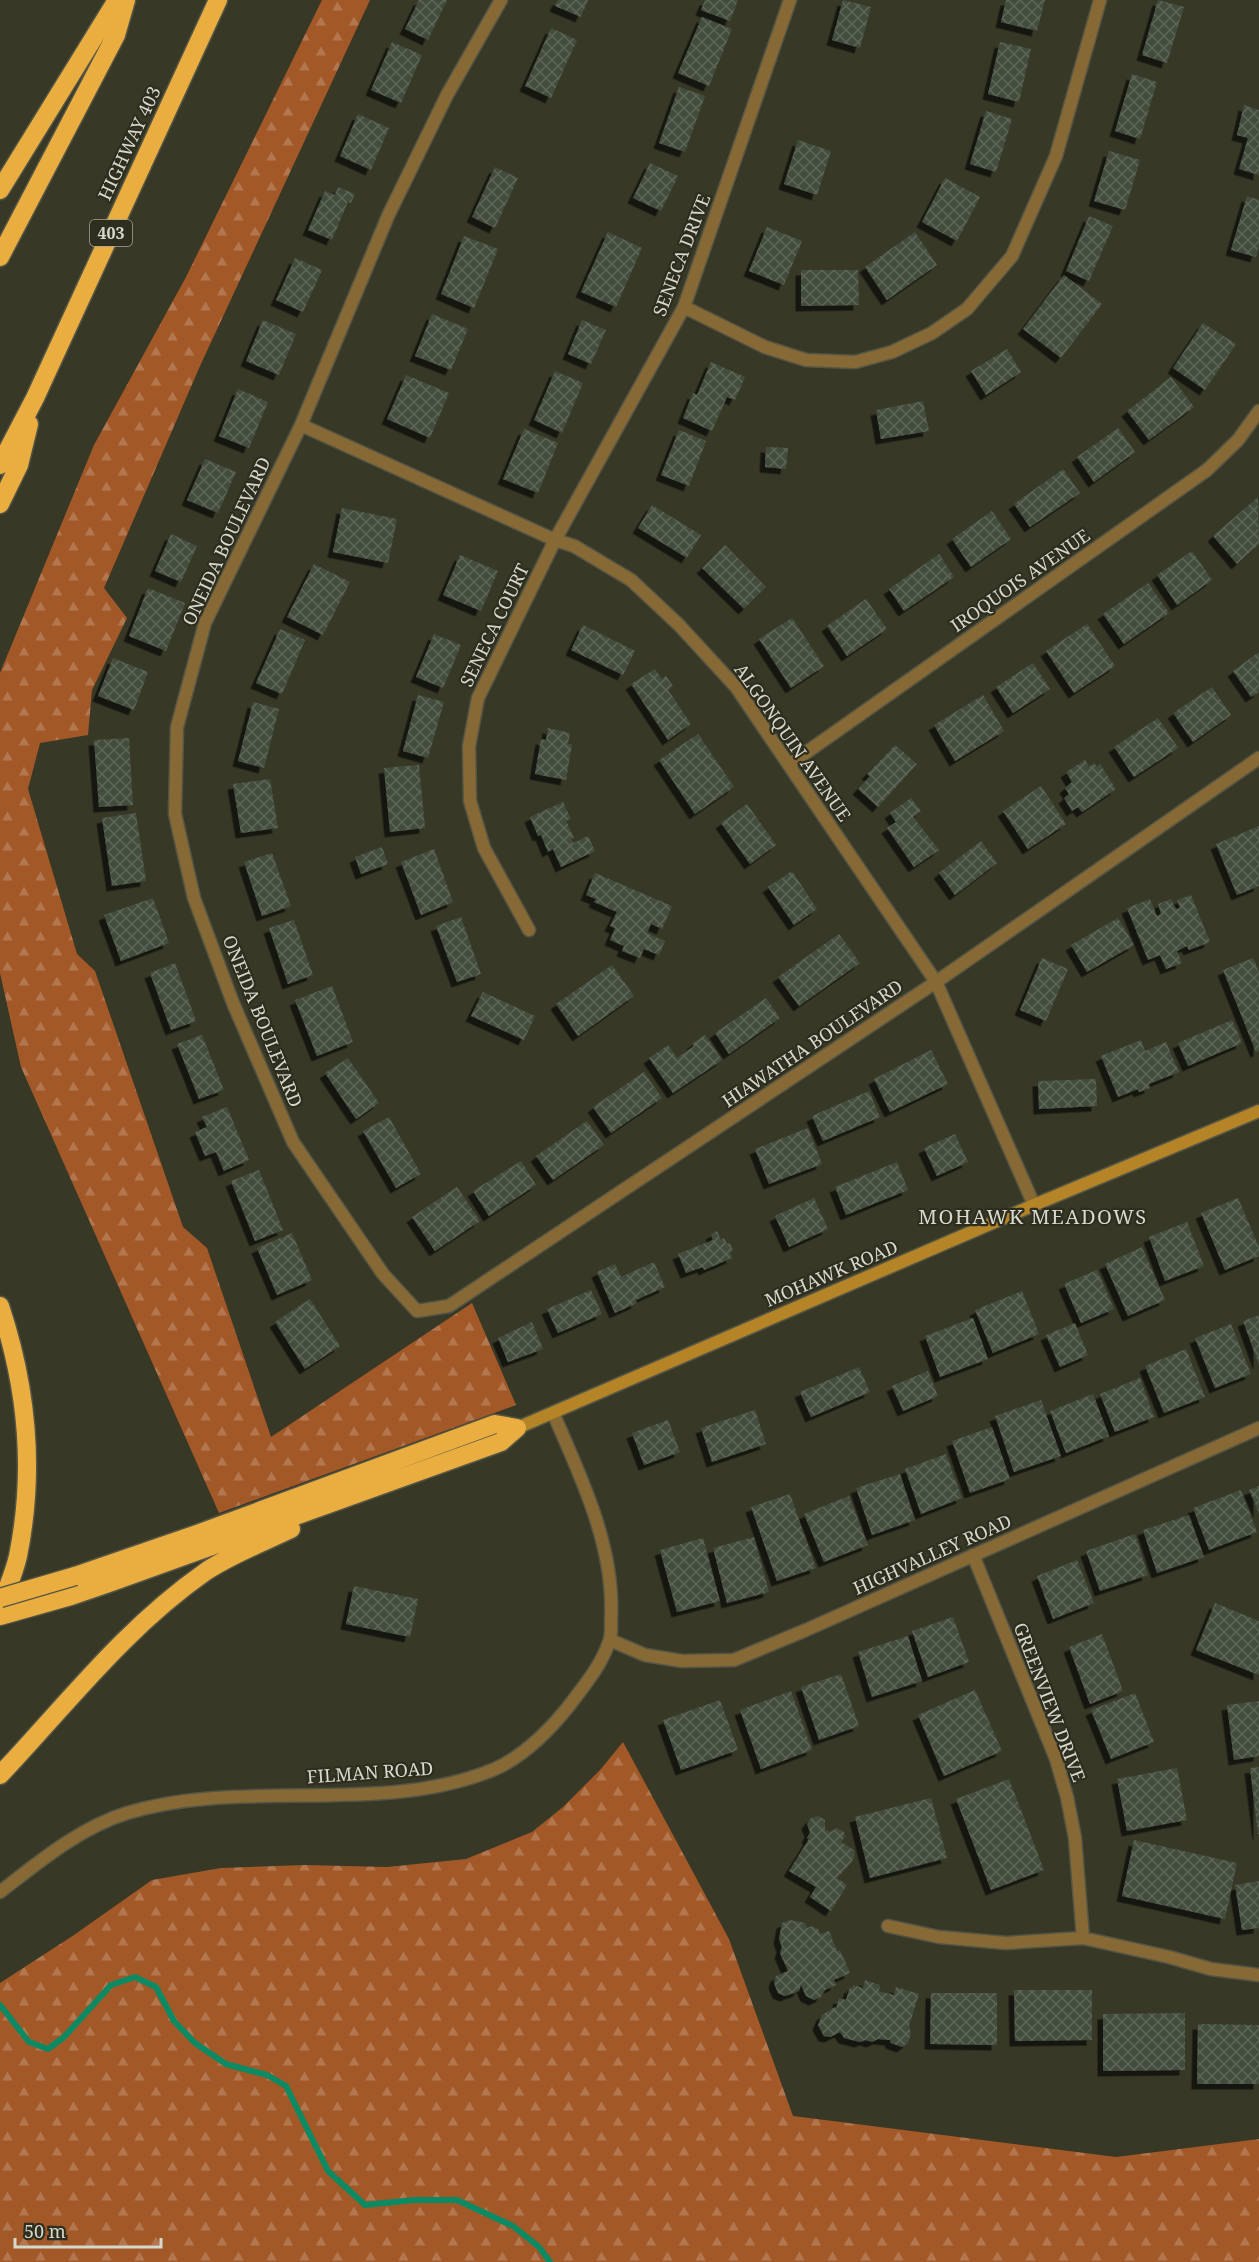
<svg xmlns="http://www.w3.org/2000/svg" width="1259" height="2262" viewBox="0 0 1259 2262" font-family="'Noto Serif',serif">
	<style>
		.forest { fill: url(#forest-firs) }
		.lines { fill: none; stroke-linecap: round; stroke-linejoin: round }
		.stream { stroke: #0b8a63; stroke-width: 6 }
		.building { fill: url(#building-cross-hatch); filter: url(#shadow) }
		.street-casing { stroke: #555545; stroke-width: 15 }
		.secondary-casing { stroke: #555545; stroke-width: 15 }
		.highway-casing { stroke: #555545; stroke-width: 21 }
		.street { stroke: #876935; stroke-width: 12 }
		.secondary { stroke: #b48427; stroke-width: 12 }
		.highway { stroke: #eaae40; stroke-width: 18 }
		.highway-bridge-casing { stroke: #555545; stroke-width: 21; stroke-linecap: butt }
		.highway-bridge { stroke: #eaae40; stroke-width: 18 }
		.labels { text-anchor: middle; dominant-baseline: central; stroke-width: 4.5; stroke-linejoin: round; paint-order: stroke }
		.shield { fill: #2e2e1e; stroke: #a4a598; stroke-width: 1.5 }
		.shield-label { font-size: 16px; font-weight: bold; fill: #d7d8cd }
		.street-label { font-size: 18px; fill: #d7d8cd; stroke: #2e2e1e }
		.neighbourhood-label { font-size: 20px; letter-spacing: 1.5px; fill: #d7d8cd; stroke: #2e2e1e }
	</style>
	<defs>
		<pattern id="forest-firs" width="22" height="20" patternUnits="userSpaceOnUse" patternTransform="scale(1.5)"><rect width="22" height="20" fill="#a35828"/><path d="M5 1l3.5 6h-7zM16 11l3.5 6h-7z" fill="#b37750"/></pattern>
		<pattern id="building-cross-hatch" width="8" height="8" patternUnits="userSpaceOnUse" patternTransform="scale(1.5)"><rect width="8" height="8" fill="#434d3e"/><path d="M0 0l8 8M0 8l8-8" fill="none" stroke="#5d6659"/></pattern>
		<filter id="shadow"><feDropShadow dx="-5.5" dy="5.5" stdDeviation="0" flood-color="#0009"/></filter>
	</defs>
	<rect width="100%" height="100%" fill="#383827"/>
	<path class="forest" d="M322,0H370L200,366L104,588L127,618L92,690L88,735L40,743L28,789L77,954L95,971L183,1227L207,1248L271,1437L472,1303L516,1405L219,1513L21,1067L0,973V673L94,445L186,277Z
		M623,1742L729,1939L793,2116L1116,2157L1259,2139V2262H0V1983L74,1935L152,1880L221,1868L305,1865L387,1867L466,1859L532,1832L563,1807L600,1770Z"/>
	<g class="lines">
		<path class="stream" d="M0,2005L29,2042L48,2049L64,2037L111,1985L135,1977L156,1987L174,2021L195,2043L226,2064L267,2075L286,2086L328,2171L365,2205L414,2200H457L513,2226L539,2247L550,2262"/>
	</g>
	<path class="building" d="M419,0H447L428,40L405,29Z
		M558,0H588L581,17L555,6Z
		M705,0H738L730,21L701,10Z
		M843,0L871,7L860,48L832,40Z
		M1006,0H1045L1037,31L1001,22Z
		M1158,0L1184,7L1167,63L1142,55Z
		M702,17L732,29L709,86L678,73Z
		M551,28L577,40L551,98L525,86Z
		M392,42L422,55L401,103L371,90Z
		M1000,42L1031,49L1019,102L988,94Z
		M1132,74L1157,82L1140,139L1115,131Z
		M679,87L705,96L685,152L659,143Z
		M1244,105L1259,110V175L1239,169L1248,138L1237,135Z
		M986,111L1012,119L996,172L970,164Z
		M358,114L389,128L371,170L340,156Z
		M798,140L831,151L817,195L784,184Z
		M1109,151L1140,160L1125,210L1094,201Z
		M650,163L678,176L661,211L633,198Z
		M495,167L518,178L495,228L472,217Z
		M945,178L980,197L957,241L922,222Z
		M338,187L355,194L351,203L348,202L332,240L308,230L325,191L335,195Z
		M1247,196L1259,200V246L1256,257L1231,250Z
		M1089,216L1113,226L1089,281L1066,271Z
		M767,227L802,241L784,285L749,271Z
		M608,232L642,248L616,307L581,292Z
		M915,232L937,265L887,300L865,267Z
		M464,236L498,249L474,308L441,294Z
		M295,258L322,270L303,312L276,300Z
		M801,270H858L859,305L801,306Z
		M1064,275L1102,304L1061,358L1023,329Z
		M432,314L468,329L451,370L415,356Z
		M263,320L296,334L279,375L246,361Z
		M582,320L606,330L591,364L568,354Z
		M1203,323L1236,344L1205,390L1173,368Z
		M1007,349L1021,372L986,395L971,371Z
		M711,362L745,377L735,400L727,397L712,431L683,418L693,393L697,395Z
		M555,371L583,383L562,433L534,420Z
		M406,375L449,393L430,438L387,419Z
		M1171,377L1194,407L1149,440L1127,411Z
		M238,389L268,402L249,448L219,436Z
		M923,401L929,431L881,439L876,410Z
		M1118,428L1135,452L1094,482L1077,457Z
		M524,429L558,443L538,493L503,479Z
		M679,430L706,441L689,486L661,475Z
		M766,447L788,448L786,469L765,467Z
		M205,459L236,472L218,513L187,500Z
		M1063,469L1080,493L1030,527L1014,504Z
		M1258,497L1259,544L1237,564L1213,536Z
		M652,505L701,535L687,558L638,528Z
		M342,508L397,519L388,563L333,552Z
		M992,511L1011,539L971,567L952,539Z
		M171,534L197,546L181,582L155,571Z
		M725,545L766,587L744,609L702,568Z
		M1192,551L1212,580L1177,605L1157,575Z
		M939,554L954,577L904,611L889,589Z
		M460,555L498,571L481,611L443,595Z
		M314,564L350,582L323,635L287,617Z
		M1148,583L1169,613L1124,644L1103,614Z
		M148,588L185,603L166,651L129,636Z
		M866,599L887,629L847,656L827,626Z
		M792,618L824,666L791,688L759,639Z
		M1087,624L1115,666L1074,693L1046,651Z
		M583,625L635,651L623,675L571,650Z
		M280,629L305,640L282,694L256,683Z
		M434,634L461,645L443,688L416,677Z
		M1259,652V692L1251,697L1233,671Z
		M113,658L148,672L134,710L98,696Z
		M1033,663L1050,689L1013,713L996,687Z
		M655,669L662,679L666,676L673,686L668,690L691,724L668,740L631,684Z
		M1212,687L1231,715L1193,742L1173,713Z
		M418,695L444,702L428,758L403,751Z
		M983,695L1004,731L955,761L934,725Z
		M253,702L279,709L264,768L238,761Z
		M1158,718L1178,748L1134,777L1114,747Z
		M548,728L570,733L568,744H572L566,780L535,774L541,739L546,740Z
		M698,734L734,787L695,814L659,760Z
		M129,738L133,805L99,807L94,740Z
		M895,745L917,764L878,807L858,789L870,776L867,774Z
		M1085,760L1089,767L1094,763L1097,767L1100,764L1116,789L1082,812L1078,807L1072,811L1064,798L1069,794L1065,788L1072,782L1066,772Z
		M419,765L425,828L390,832L384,768Z
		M270,779L278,828L241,833L233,784Z
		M1041,786L1066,824L1028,849L1003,811Z
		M911,798L921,811L913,817L939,850L914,867L887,828L896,822L890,813Z
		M563,802L571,819L566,821L574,838L571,839L573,843L588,836L595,851L561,867L553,849L548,852L541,835L538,836L530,817Z
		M747,804L776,845L750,864L721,823Z
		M136,813L146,881L112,886L102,818Z
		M1259,826V886L1237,895L1216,844Z
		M981,841L997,863L955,895L939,873Z
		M382,847L388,864L361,874L355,857Z
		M434,849L453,902L421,915L401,862Z
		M272,853L291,906L262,916L244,862Z
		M792,871L817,909L794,925L768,887Z
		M595,873L672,906L662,929L651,924L647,933L665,941L659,955L644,949L640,958L622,951L624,946L610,940L615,928L610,926L617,912L594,902L596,899L586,895Z
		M1191,895L1210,942L1189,950L1187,946L1177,951L1182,963L1166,969L1160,955L1148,960L1127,908L1150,899L1157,916L1161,914L1158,904L1171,899L1176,909L1180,908L1177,900Z
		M153,898L169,943L121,961L104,915Z
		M461,917L481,974L457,982L436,926Z
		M1118,918L1134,945L1087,972L1071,945Z
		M294,920L313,975L288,984L269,928Z
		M839,934L860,963L799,1006L778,977Z
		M1042,958L1068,969L1046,1021L1020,1010Z
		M1253,958L1259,972V1051L1256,1052L1223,970Z
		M175,963L196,1021L171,1030L150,973Z
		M612,965L634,996L578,1036L556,1004Z
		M332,986L353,1042L317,1056L295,1000Z
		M483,992L535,1016L524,1040L471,1016Z
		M766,998L780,1018L729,1054L715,1033Z
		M1232,1020L1242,1043L1188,1066L1178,1043Z
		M202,1035L224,1090L199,1099L177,1044Z
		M705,1035L722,1060L673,1093L649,1058L668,1045L677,1058L694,1046L692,1044Z
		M1141,1040L1145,1051L1166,1042L1179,1072L1149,1084L1150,1088L1139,1092L1138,1089L1118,1097L1101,1056Z
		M931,1050L948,1084L890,1112L874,1079Z
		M348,1058L379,1103L356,1119L325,1073Z
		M644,1072L662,1098L611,1133L593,1107Z
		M1096,1079L1097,1106L1039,1109L1038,1081Z
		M869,1091L880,1117L823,1141L812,1116Z
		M227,1107L249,1160L224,1171L216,1152L205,1156L195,1132L207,1127L202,1117Z
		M389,1117L421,1174L396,1188L363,1131Z
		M587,1121L604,1145L553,1180L536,1156Z
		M808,1128L822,1164L769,1184L755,1149Z
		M955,1134L968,1162L937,1176L924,1148Z
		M521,1161L536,1185L489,1216L473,1191Z
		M897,1162L908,1190L846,1215L835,1187Z
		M259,1170L283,1230L255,1241L231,1181Z
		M457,1187L480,1221L435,1251L412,1217Z
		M814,1198L828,1229L789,1247L775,1216Z
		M1238,1198L1259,1247V1256L1225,1270L1201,1213Z
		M1187,1222L1204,1266L1165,1281L1149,1237Z
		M717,1231L721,1240L724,1238L727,1244L730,1243L733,1251L730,1252L732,1258L704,1270L703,1267L686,1273L678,1254L713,1240L711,1234Z
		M292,1233L312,1280L277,1295L257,1248Z
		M1142,1247L1165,1300L1128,1316L1105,1264Z
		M654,1262L665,1287L636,1300L637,1303L615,1313L597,1272L615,1264L621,1277Z
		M1097,1270L1114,1309L1081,1323L1064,1284Z
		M591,1290L602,1314L558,1333L547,1309Z
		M1022,1291L1039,1334L993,1353L975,1310Z
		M310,1299L340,1346L305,1369L275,1322Z
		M1259,1315V1365L1243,1321Z
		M973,1318L988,1359L940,1377L925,1336Z
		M532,1322L543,1349L508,1362L498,1338Z
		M1075,1323L1088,1355L1060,1367L1046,1335Z
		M1231,1324L1251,1374L1215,1388L1195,1338Z
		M1186,1349L1205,1397L1164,1413L1145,1366Z
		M859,1367L870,1392L811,1417L800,1392Z
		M928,1371L938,1396L903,1411L892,1386Z
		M1140,1378L1154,1417L1115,1432L1100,1394Z
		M1093,1394L1109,1436L1066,1453L1050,1411Z
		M1041,1400L1061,1456L1014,1472L995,1416Z
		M755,1410L766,1444L712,1462L701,1428Z
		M668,1420L680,1452L644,1465L632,1433Z
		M992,1427L1010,1479L970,1493L952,1441Z
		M946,1454L962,1498L921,1514L905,1469Z
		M900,1474L915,1520L872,1535L856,1488Z
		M1259,1486V1513L1249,1490Z
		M1241,1490L1257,1532L1209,1550L1193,1508Z
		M790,1494L816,1568L777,1581L751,1507Z
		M849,1496L868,1545L824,1562L804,1514Z
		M1189,1515L1204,1557L1157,1573L1143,1530Z
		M1135,1534L1148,1575L1100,1591L1086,1551Z
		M754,1537L769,1592L727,1603L713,1548Z
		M703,1538L720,1601L677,1612L660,1550Z
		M1077,1560L1094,1603L1053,1619L1037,1576Z
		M354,1586L418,1599L410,1637L346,1624Z
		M1215,1603L1259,1621V1675L1196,1650Z
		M953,1617L969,1662L928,1677L912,1631Z
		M1102,1634L1123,1691L1090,1704L1069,1647Z
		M908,1636L922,1681L872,1697L858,1652Z
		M841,1674L859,1726L819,1740L801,1687Z
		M975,1690L1002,1751L944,1776L918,1715Z
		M791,1691L812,1750L761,1769L740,1710Z
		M1135,1693L1154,1742L1111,1759L1091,1710Z
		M720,1700L738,1750L681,1770L663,1720Z
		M1259,1701V1756L1234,1760L1227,1705Z
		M1259,1767V1834H1258L1250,1768Z
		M1177,1768L1187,1820L1127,1831L1117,1779Z
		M1009,1779L1044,1870L991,1890L956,1799Z
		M931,1798L947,1858L870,1878L855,1817Z
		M818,1816L825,1820V1829L830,1832L837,1828L844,1832L845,1836L841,1842L854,1850L855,1855L851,1863L837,1878L847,1885L831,1911L810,1897L816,1887L789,1871L809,1839L807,1838L810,1832L807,1824L811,1818Z
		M1134,1840L1237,1863L1225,1919L1122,1896Z
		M1259,1881V1928L1242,1930L1235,1885Z
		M790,1920L805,1923L807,1928L812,1926L818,1929L820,1934L829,1931L837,1951L840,1950L850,1973L834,1980L836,1985L825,1990L821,1997L814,2000L806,1996L801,1985L799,1991L785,1996L778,1993L774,1983L776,1976L788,1971L780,1953L782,1947L779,1939L782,1923Z
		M865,1980L880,1985L879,1991L894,1995L896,1987L919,1994L909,2026L911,2033L908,2043L902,2047L891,2043L890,2040L878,2039L872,2042L865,2040L860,2042L844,2038L840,2032L830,2037L824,2036L818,2025L822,2015L835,2007L836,2009L839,1998L846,2000L850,1987L852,1988L853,1985L863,1988Z
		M1014,1990H1092V2040L1015,2041Z
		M931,1993H997V2045L930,2044Z
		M1185,2013V2070L1103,2071V2014Z
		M1198,2024L1259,2025V2084H1197Z"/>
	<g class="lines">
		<defs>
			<path id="street" d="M501,0L447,95L388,216L301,425L205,623L177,727L175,814L194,898L233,1003L293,1142L383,1274L417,1311L449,1306L936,982L1259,758
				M684,307L765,347L806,360L855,362L892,352L932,333L967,309L1012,256L1056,156L1100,0
				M301,425L555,540L574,546L631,580L679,625L736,687L936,982L1034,1205
				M790,764L1207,470L1238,440L1259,411
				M529,930L484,848L470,801L469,746L478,698L555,540L684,307L790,0
				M973,1555L1056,1759L1067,1797L1075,1838L1083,1938
				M610,1640L645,1655L682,1661L734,1660L806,1630L1259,1428
				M0,1892C39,1862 79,1828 127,1813C245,1777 380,1817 495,1769C526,1755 555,1725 575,1698C588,1681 602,1663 609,1642C612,1635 611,1626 611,1619C615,1547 581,1477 553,1413
				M888,1926L939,1937L1006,1943L1083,1938L1169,1957L1211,1969L1259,1975"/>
			<path id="secondary" d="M517,1428L1034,1205L1259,1111"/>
			<path id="highway" d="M0,190L117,0
				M0,257L116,35L126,0
				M0,465L35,398L218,0
				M0,504L19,465L29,424
				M0,1306C27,1387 35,1472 18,1556C14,1574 6,1591 0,1608
				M75,1576L197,1534L495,1424L517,1428
				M0,1616L71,1596L109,1583L501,1442L517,1428
				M0,1775C67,1704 124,1629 205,1572C230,1555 264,1542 291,1529"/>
		</defs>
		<use href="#street" class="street-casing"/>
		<use href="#secondary" class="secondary-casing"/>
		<use href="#highway" class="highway-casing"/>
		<use href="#street" class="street"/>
		<use href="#secondary" class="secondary"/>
		<use href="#highway" class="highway"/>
		<defs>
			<path id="highway-bridge" d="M0,1598L75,1576"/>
		</defs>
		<use href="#highway-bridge" class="highway-bridge-casing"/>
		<use href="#highway-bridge" class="highway-bridge"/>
	</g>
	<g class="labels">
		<rect class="shield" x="90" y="220" width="42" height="26" rx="4.5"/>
		<g class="shield-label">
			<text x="111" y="233">403</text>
		</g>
		<g class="street-label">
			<text transform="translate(129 143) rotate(-65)">HIGHWAY 403</text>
			<text transform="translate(681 255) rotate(-69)">SENECA DRIVE</text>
			<text transform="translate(226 541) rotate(-65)">ONEIDA BOULEVARD</text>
			<text transform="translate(1020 580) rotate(-35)">IROQUOIS AVENUE</text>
			<text transform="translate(494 625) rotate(-64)">SENECA COURT</text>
			<text transform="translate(793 742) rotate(55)">ALGONQUIN AVENUE</text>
			<text transform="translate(263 1021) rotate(68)">ONEIDA BOULEVARD</text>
			<text transform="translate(812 1043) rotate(-34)">HIAWATHA BOULEVARD</text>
			<text transform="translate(831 1273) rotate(-23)">MOHAWK ROAD</text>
			<text transform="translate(932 1554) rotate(-24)">HIGHVALLEY ROAD</text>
			<text transform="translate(1050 1702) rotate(69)">GREENVIEW DRIVE</text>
			<text transform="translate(370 1772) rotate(-4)">FILMAN ROAD</text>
		</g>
		<g class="neighbourhood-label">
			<text x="1033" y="1216">MOHAWK MEADOWS</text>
		</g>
	</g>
	<path d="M15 2238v9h146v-9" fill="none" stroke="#d7d8cd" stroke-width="3"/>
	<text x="24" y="2238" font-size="18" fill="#d7d8cd" stroke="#2e2e1e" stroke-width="4.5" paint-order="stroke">50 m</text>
</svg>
